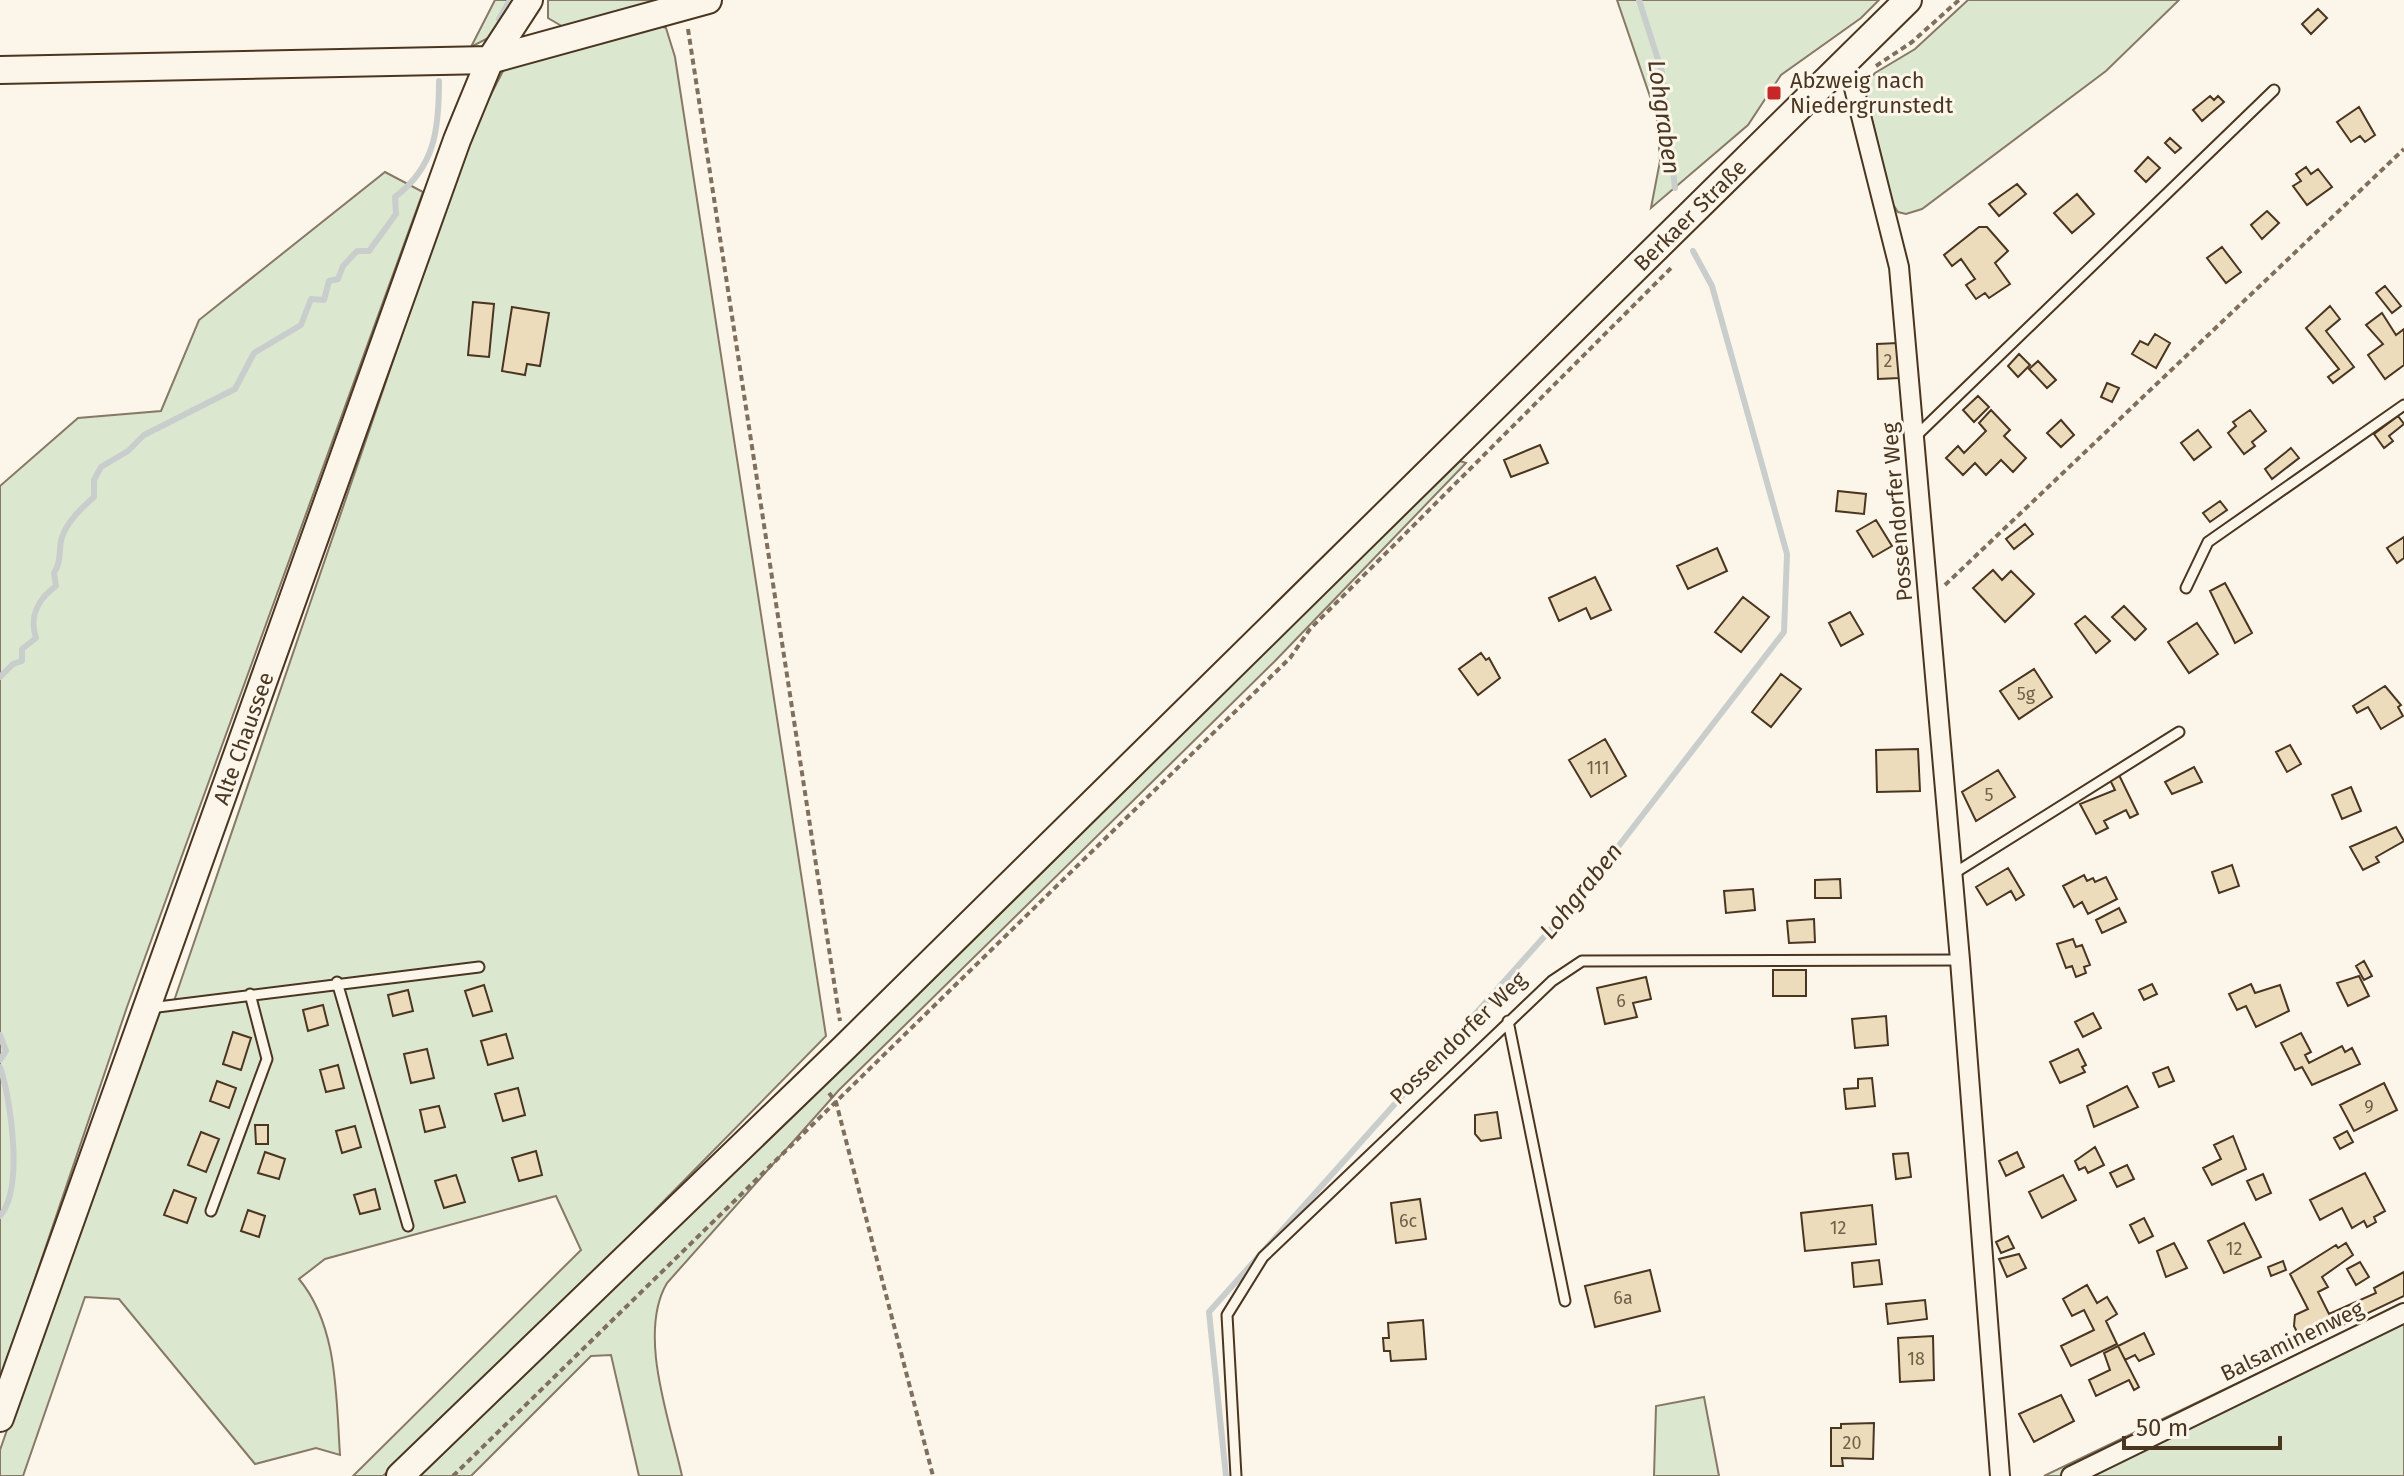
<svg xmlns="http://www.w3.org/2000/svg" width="2404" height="1476" viewBox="0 0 2404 1476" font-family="'Fira Sans',sans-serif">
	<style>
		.green { fill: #dce7d0; stroke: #887966; stroke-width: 2 }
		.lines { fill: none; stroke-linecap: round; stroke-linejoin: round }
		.stream { stroke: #c9cecd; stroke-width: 6 }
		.building { fill: #ecdcbc; stroke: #4a3520; stroke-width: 2 }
		.lane-casing { stroke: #4a3520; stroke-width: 13 }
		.street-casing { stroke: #4a3520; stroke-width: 22 }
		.secondary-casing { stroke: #4a3520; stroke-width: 30 }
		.path { stroke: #7f6f5c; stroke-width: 4; stroke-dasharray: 6 4; stroke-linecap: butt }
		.lane { stroke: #fbf6e9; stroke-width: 9 }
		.street { stroke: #fbf6e9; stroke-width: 18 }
		.secondary { stroke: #fbf6e9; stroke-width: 26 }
		.poi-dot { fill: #c62828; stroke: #fbf6e9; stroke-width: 3 }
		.labels { text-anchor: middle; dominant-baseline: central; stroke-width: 6; stroke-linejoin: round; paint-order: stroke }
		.number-label { font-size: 18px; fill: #725f47 }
		.poi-label { font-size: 22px; fill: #4a3520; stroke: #fbf6e9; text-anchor: start }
		.street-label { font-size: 22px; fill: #4a3520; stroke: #fbf6e9 }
		.water-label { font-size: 24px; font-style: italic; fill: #4a3520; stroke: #fbf6e9 }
	</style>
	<rect width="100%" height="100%" fill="#fbf6e9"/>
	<path class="green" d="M495,0H518L494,35L471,47Z
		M548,0H669L565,28L548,18Z
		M1617,0H1879L1861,18L1781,75L1748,125L1651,208L1660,161L1657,117Z
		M1968,0H2179L2106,71L1922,209L1906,214L1898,212L1892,203L1864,86L1875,73L1915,49Z
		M654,24L666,28L675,57L826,1036L595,1271L383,1476H353L581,1250L556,1196L325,1259L299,1279C338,1326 336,1396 340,1455L316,1448L255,1464L119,1299L85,1297L23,1476H0V1450L154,1011L171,1009L175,998L471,133L503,71L509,66Z
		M385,172L423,192L127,1007L0,1382V486L78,418L161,411L199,320Z
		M1460,461L1466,463L1274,662L839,1090L667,1283C637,1334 670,1421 682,1476H639L611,1355L591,1356L471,1476H420Z
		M2404,1303V1476H2044Z
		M1704,1397L1719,1476H1654L1656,1406Z"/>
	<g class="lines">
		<path class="stream" d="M1639,0L1662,72L1675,188
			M499,19L510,0
			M0,677L13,664L22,661V649L36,638C29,617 38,599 56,586L54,573C62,561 58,550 62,537C68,520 82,508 94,497V480L101,467L128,451L144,435L235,389L254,353L301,325L311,299L324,300L329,281L338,279L343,266L357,251H369L396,214L395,197C435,167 439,129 439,81
			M0,1035L6,1051L0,1060
			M0,1067C11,1099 24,1189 0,1216
			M1226,1476L1209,1312L1577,900L1784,632L1787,554L1712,286L1693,251"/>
	</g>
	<path class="building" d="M2318,9L2327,18L2311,34L2302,24Z
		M2210,96L2214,100L2218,96L2224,102L2202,121L2193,110Z
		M2359,107L2375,135L2365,142L2360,136L2351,142L2337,122Z
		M2170,138L2181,148L2175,153L2165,143Z
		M2148,157L2160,168L2146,182L2135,171Z
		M2306,167L2311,174L2318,169L2332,187L2307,205L2293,186L2301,181L2296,174Z
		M2017,184L2026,194L1999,216L1989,204Z
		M2077,194L2094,214L2072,233L2054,213Z
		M2267,211L2279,223L2262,239L2251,225Z
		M1979,227H1987L2008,251L1995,263L2010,284L1989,298L1985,293L1976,299L1966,285L1975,279L1961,259L1952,266L1944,255Z
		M2222,247L2241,272L2226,283L2207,258Z
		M2385,286L2401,306L2392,313L2376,293Z
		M473,302L494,304L489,357L468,355Z
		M2330,306L2340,319L2326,331L2354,367L2333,383L2328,377L2339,369L2306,328Z
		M512,307L549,313L540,366L527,364L525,375L502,371Z
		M2382,313L2396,335L2404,329V365L2385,379L2368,355L2383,344L2366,325Z
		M2155,334L2170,343L2156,368L2132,354L2140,341L2148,345Z
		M1898,343L1899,378L1878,379L1877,344Z
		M2019,354L2030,365L2018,377L2008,366Z
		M2038,361L2056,380L2047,388L2029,369Z
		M2107,383L2119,388L2112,402L2101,397Z
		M1978,396L1989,407L1974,422L1963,410Z
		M1991,410L2010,430L2004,436L2026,458L2013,472L2001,460L1986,475L1975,463L1963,475L1946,458L1958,446L1964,453L1986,431L1979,423Z
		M2250,410L2266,431L2252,442L2255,446L2244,454L2228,433L2236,426L2233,422Z
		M2398,416L2404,424L2389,436L2393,441L2384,448L2374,434Z
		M2061,420L2074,435L2061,447L2047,433Z
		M2198,430L2211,447L2194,460L2181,443Z
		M1540,445L1548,463L1511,477L1504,460Z
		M2291,448L2299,458L2272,479L2265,469Z
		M1838,491L1866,494L1864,514L1836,511Z
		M2220,501L2227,510L2210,522L2203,513Z
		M1876,520L1892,546L1873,557L1857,531Z
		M2025,524L2033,534L2014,549L2006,539Z
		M2404,537V558L2397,563L2387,548Z
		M1717,548L1727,571L1688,589L1677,566Z
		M1993,570L2002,580L2011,571L2034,594L2005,622L1973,588Z
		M1595,577L1611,610L1591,619L1586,608L1559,621L1549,598Z
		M2225,583L2252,633L2235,643L2210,591Z
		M1743,597L1769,617L1741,652L1715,632Z
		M2124,606L2146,629L2135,640L2112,617Z
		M1850,612L1863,634L1841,646L1829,623Z
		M2085,616L2110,641L2096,653L2075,624Z
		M2197,623L2218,654L2189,673L2168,642Z
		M1481,653L1486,660L1489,658L1500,678L1478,695L1459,669Z
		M2034,669L2052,697L2019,719L2000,691Z
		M1781,674L1801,689L1771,727L1752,712Z
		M2385,686L2401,705L2398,707L2403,716L2381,729L2368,707L2357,713L2353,706Z
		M1605,739L1626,776L1591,797L1569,760Z
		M2290,745L2301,764L2287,772L2276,752Z
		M1918,749L1920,791L1877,792L1876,750Z
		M2194,767L2202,782L2172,794L2165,782Z
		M1998,770L2015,797L1976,821L1962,792Z
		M2119,775L2138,814L2130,818L2126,810L2104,821L2108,828L2096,834L2080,804L2115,790L2110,780Z
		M2351,787L2361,811L2342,819L2332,795Z
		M2396,827L2404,841L2376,857L2379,862L2363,870L2350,847Z
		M2232,865L2239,886L2219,893L2212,872Z
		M2008,868L2024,895L2016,900L2011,891L1987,905L1976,887Z
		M2084,875L2087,881L2093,878L2095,882L2106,877L2117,899L2088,914L2082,902L2074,907L2063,886Z
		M1840,879L1841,898H1815V880Z
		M1753,889L1755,910L1726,913L1724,891Z
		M2119,908L2126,922L2102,933L2096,920Z
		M1814,919L1815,942L1789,943L1787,921Z
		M2073,939L2076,947L2082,945L2090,965L2084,967L2086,973L2076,977L2072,966L2066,968L2057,944Z
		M2364,961L2372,976L2364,980L2356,966Z
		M1773,970H1806V996H1773Z
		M2359,976L2369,996L2348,1006L2337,983Z
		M1646,977L1651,999L1633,1003L1637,1017L1605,1024L1597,988Z
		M2152,984L2157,994L2144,1000L2139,990Z
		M2251,984L2255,993L2280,985L2289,1011L2256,1027L2246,1006L2237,1010L2229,994Z
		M484,985L492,1011L473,1016L465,991Z
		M408,990L413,1011L393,1016L388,995Z
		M323,1005L328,1025L308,1031L303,1010Z
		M2093,1013L2101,1028L2083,1037L2075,1022Z
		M1886,1016L1888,1045L1855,1048L1852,1019Z
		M233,1032L251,1038L241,1070L223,1064Z
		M2301,1033L2311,1052L2305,1055L2309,1063L2342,1046L2345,1052L2352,1048L2360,1064L2312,1085L2302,1067L2295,1070L2281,1043Z
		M506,1034L513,1058L488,1065L481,1041Z
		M427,1049L434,1078L411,1083L404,1054Z
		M2078,1049L2086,1065L2082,1067L2085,1072L2060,1083L2050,1062Z
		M338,1065L344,1088L326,1092L320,1070Z
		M2168,1067L2174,1081L2159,1087L2153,1073Z
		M1872,1078L1875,1106L1846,1109L1844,1089L1858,1088V1079Z
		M217,1081L236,1088L229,1108L210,1101Z
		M2384,1083L2397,1110L2354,1131L2340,1105Z
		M2127,1086L2138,1107L2094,1127L2087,1106Z
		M518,1088L525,1115L503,1121L495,1094Z
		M439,1106L445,1127L425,1132L420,1110Z
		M1497,1112L1501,1138L1481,1141L1475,1134V1115Z
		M255,1125H268V1144H256Z
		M355,1126L361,1147L342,1153L336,1131Z
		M2347,1131L2353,1142L2340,1149L2334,1138Z
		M201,1132L219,1139L206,1172L188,1165Z
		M2233,1136L2246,1169L2212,1185L2203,1168L2221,1159L2214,1145Z
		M2095,1147L2104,1165L2088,1173L2085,1167L2079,1170L2075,1161Z
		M536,1151L542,1175L519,1181L512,1158Z
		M265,1152L285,1159L279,1179L258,1173Z
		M2017,1152L2024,1167L2006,1176L1999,1161Z
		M1908,1153L1911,1177L1896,1179L1893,1154Z
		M2127,1165L2134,1179L2117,1187L2110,1173Z
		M2365,1173L2385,1211L2374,1217L2376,1222L2367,1227L2364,1221L2352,1228L2342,1208L2320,1220L2310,1200Z
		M2263,1174L2271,1193L2256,1200L2247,1181Z
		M456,1175L465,1202L444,1208L435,1181Z
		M2063,1175L2076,1200L2042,1218L2029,1192Z
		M375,1189L380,1209L360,1214L354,1195Z
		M174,1190L196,1198L187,1223L164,1215Z
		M1420,1199L1426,1239L1396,1243L1391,1203Z
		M1872,1205L1876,1244L1805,1251L1801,1213Z
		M248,1210L265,1216L259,1237L241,1231Z
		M2144,1218L2153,1236L2139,1243L2130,1225Z
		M2244,1223L2261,1257L2224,1273L2208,1241Z
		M2008,1236L2014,1248L2001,1253L1996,1242Z
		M2174,1243L2187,1268L2166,1277L2157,1251Z
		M2346,1243L2353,1255L2322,1277L2328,1287L2318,1292L2329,1314L2376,1293L2374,1288L2404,1272V1296L2303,1344L2294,1326L2295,1315L2308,1309L2290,1274L2336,1245L2338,1248Z
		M2019,1254L2026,1268L2007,1277L1999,1259Z
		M1879,1260L1882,1284L1854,1287L1852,1263Z
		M2283,1261L2286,1270L2271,1276L2268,1267Z
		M2360,1262L2369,1277L2356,1285L2347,1269Z
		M1650,1270L1660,1311L1595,1327L1585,1286Z
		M2087,1285L2097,1303L2107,1297L2117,1314L2106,1321L2117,1344L2071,1366L2061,1346L2094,1330L2084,1310L2072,1316L2063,1299Z
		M1925,1300L1927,1319L1888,1324L1886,1304Z
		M1423,1320L1426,1359L1391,1361L1390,1351H1384L1383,1338H1389L1388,1323Z
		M2144,1333L2154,1354L2139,1361L2135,1355L2125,1360L2118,1346Z
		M1933,1336L1934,1380L1900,1382L1898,1338Z
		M2118,1346L2139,1387L2134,1390L2129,1380L2096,1396L2089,1380L2110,1370L2104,1353Z
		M2061,1395L2074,1421L2034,1442L2019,1414Z
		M1874,1423L1873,1459L1842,1458L1843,1466H1831V1428H1841V1424Z"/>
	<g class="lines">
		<defs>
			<path id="lane" d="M1914,438L2274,90
				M2186,588L2208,542L2404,405
				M1953,874L2179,732
				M337,982L408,1226
				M150,1008L479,967
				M1508,1021L1565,1301
				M211,1211L267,1059L250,994
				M1236,1476L1227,1315L1263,1257L1552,981L1582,961L1960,960"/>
			<path id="street" d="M1839,69L1853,84L1899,267L1960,960L2000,1476
				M2071,1476L2404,1313"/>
			<g id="secondary">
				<path d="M0,70L490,60L708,0"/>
				<path id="s1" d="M0,1418L457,140L490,60L529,0"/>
				<path id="s2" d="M400,1476L844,1048L1908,0"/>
			</g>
		</defs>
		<use href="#lane" class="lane-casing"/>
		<use href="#street" class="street-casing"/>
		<use href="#secondary" class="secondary-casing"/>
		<path class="path" d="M688,29L840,1021
			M1876,66L1912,42L1959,0
			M1945,585L2404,149
			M829,1093L836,1102L933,1476
			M453,1476L1290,658L1310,629L1672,267"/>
		<use href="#lane" class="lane"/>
		<use href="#street" class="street"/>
		<use href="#secondary" class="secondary"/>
	</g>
	<rect class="poi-dot" x="1766" y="85" width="16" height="16" rx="4"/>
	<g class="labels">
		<g class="number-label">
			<text x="1888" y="361">2</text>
			<text x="2026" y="694">5g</text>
			<text x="1598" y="768">111</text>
			<text x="1989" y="795">5</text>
			<text x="1621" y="1001">6</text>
			<text x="2369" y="1107">9</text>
			<text x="1408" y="1221">6c</text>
			<text x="1838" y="1228">12</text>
			<text x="2234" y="1249">12</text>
			<text x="1623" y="1298">6a</text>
			<text x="1916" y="1359">18</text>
			<text x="1852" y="1443">20</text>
		</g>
		<g class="poi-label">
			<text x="1790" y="80">Abzweig nach<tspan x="1790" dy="25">Niedergrunstedt</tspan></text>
		</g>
		<g class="street-label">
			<text stroke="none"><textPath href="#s2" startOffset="1804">Berkaer Straße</textPath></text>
			<text transform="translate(1897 512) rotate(-95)">Possendorfer Weg</text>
			<text stroke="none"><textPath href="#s1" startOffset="722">Alte Chaussee</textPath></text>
			<text transform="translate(1458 1038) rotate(-44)">Possendorfer Weg</text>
			<text transform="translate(2292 1341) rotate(-26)">Balsaminenweg</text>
		</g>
		<g class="water-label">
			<text transform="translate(1664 117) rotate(82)">Lohgraben</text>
			<text transform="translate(1581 891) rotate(-51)">Lohgraben</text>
		</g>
	</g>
	<path d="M2124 1436v12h156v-12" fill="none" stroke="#4a3520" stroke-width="4"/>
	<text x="2136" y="1436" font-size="24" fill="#4a3520" stroke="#fbf6e9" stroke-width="6" paint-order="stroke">50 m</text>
</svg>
